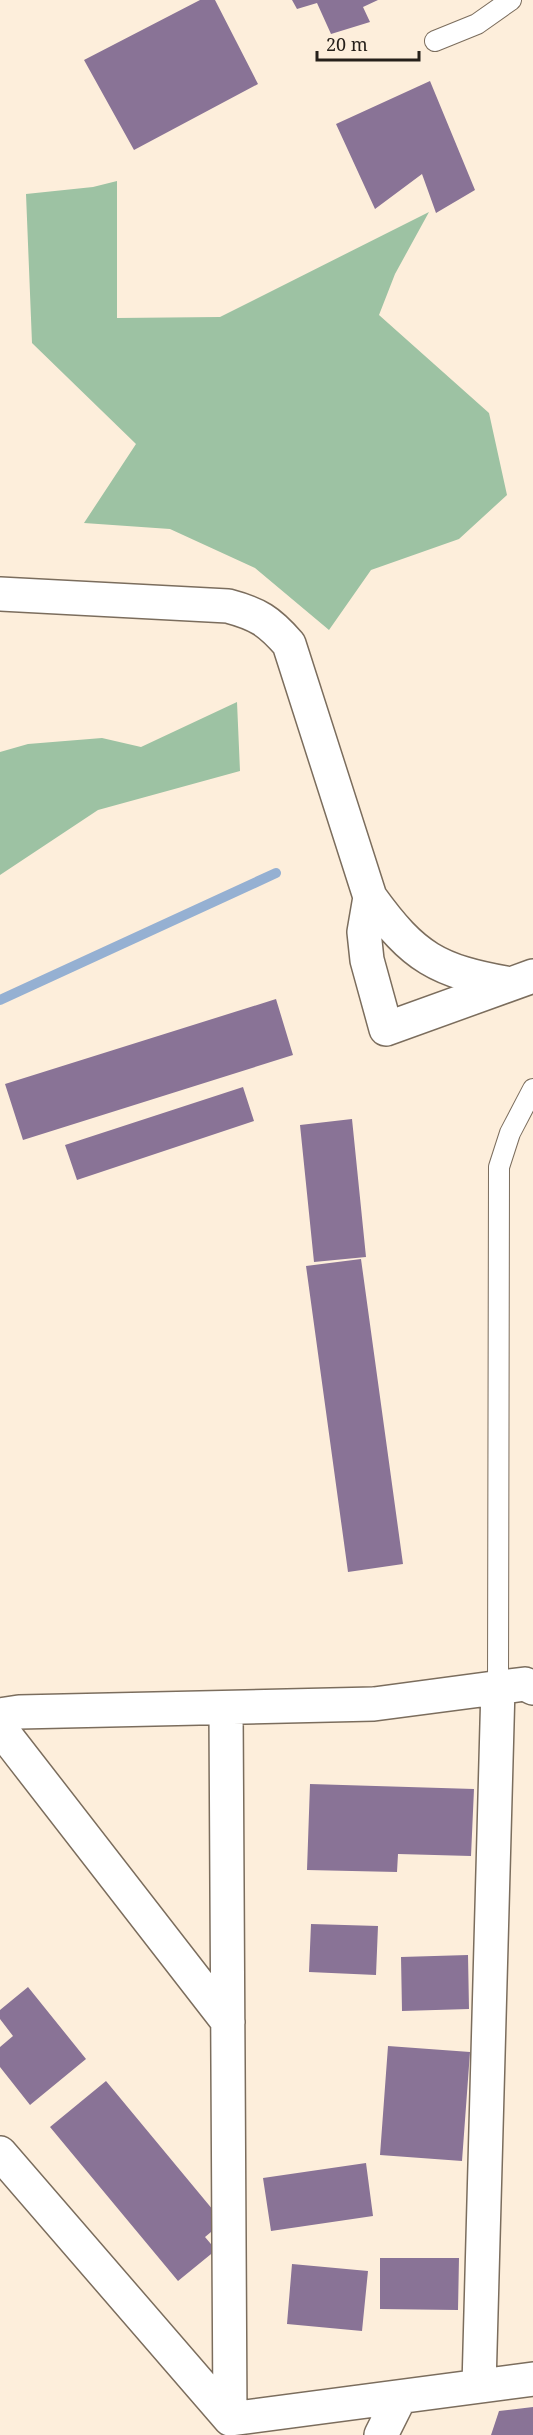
<svg xmlns="http://www.w3.org/2000/svg" width="533" height="2435" viewBox="0 0 533 2435" font-family="'Noto Serif',serif">
	<style>
		.forest { fill: #9dc2a3 }
		.lines { fill: none; stroke-linecap: round; stroke-linejoin: round }
		.stream { stroke: #95b0d2; stroke-width: 10 }
		.building { fill: #897396 }
		.service-casing { stroke: #7b6d5d; stroke-width: 22 }
		.minor-casing { stroke: #7b6d5d; stroke-width: 36 }
		.service { stroke: #fff; stroke-width: 20 }
		.minor { stroke: #fff; stroke-width: 33 }
	</style>
	<rect width="100%" height="100%" fill="#fdeedb"/>
	<path class="forest" d="M117,181V318L220,317L429,212L395,274L379,315L489,413L507,495L459,539L371,570L329,630L255,568L170,529L84,523L136,444L32,343L26,194L93,187Z
		M237,702L240,771L98,810L0,875V752L28,744L102,738L141,747Z"/>
	<g class="lines">
		<path class="stream" d="M0,1000L276,873"/>
	</g>
	<path class="building" d="M200,0H215L258,84L134,150L84,60Z
		M292,0H378L363,7L370,22L331,34L317,3L297,9Z
		M430,81L475,190L436,213L422,174L375,209L336,124Z
		M276,999L293,1055L23,1140L5,1084Z
		M243,1087L254,1121L77,1180L65,1145Z
		M352,1119L366,1257L314,1262L300,1125Z
		M361,1259L403,1564L348,1572L306,1266Z
		M310,1784L474,1789L471,1856L398,1854L397,1872L307,1870Z
		M311,1924L378,1926L376,1975L309,1972Z
		M468,1955L469,2009L402,2011L401,1957Z
		M28,1987L86,2059L30,2105L0,2067V2047L13,2036L0,2019V2010Z
		M388,2046L470,2052L462,2161L380,2155Z
		M106,2081L223,2222L205,2237L216,2250L178,2281L50,2127Z
		M366,2163L373,2216L271,2231L263,2178Z
		M380,2258H459L458,2310L380,2309Z
		M292,2264L368,2271L362,2331L287,2324Z
		M533,2407V2435H491L499,2411Z"/>
	<g class="lines">
		<defs>
			<path id="service" d="M435,41L477,24L511,0
				M498,1687L499,1167L510,1133L533,1089"/>
			<path id="minor" d="M0,594L228,606C258,614 269,621 289,644L370,897C414,958 437,971 511,984
				M370,897L364,932L367,960L386,1029L533,976
				M226,1709L230,2419
				M0,1715L19,1712L374,1704L525,1684L533,1688
				M0,1728L228,2022
				M0,2153L230,2419
				M479,2386L498,1687
				M230,2419L533,2379
				M381,2435L400,2397"/>
		</defs>
		<use href="#service" class="service-casing"/>
		<use href="#minor" class="minor-casing"/>
		<use href="#service" class="service"/>
		<use href="#minor" class="minor"/>
	</g>
	<path d="M317 51v9h102v-9" fill="none" stroke="#26201a" stroke-width="3"/>
	<text x="326" y="51" font-size="18" fill="#26201a" stroke="#fdeedb" stroke-width="4.5" paint-order="stroke">20 m</text>
</svg>
